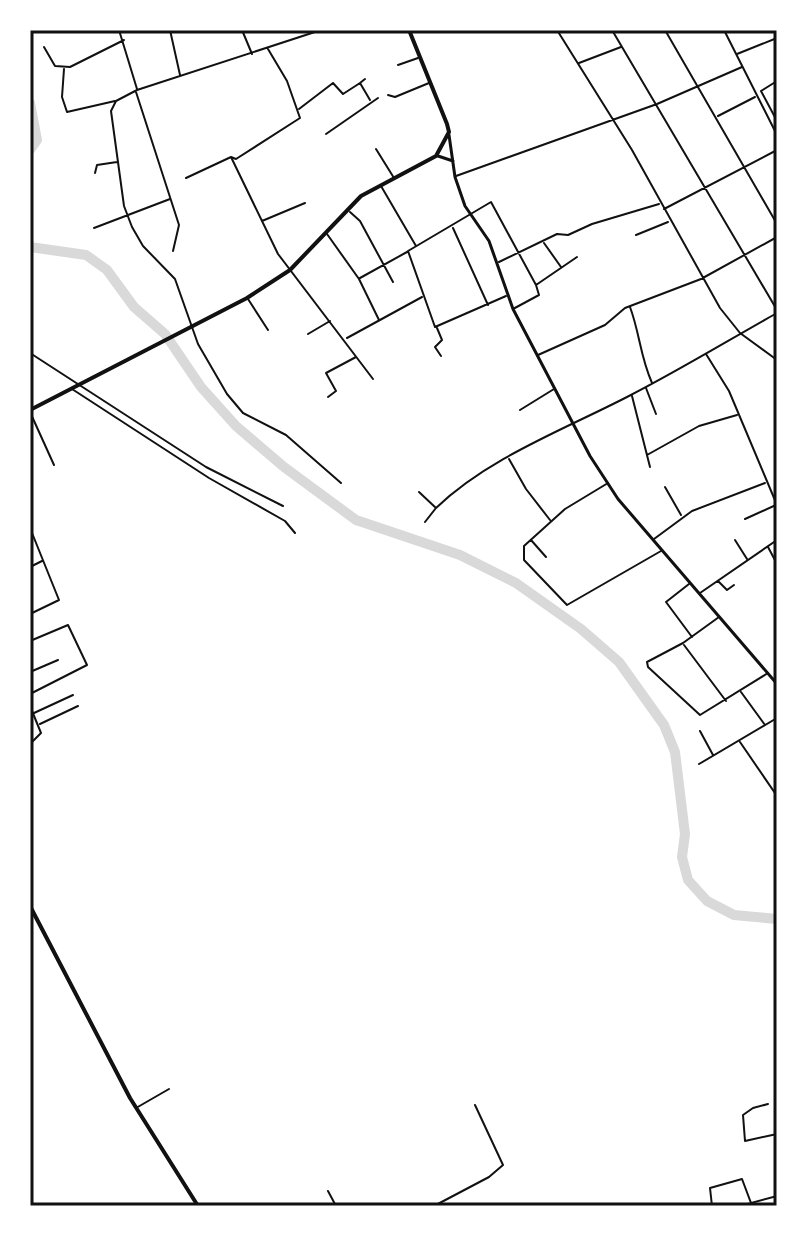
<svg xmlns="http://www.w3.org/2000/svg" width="807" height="1236" viewBox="0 0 807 1236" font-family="'Fira Sans',sans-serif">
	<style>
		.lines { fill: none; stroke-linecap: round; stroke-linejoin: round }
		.river { stroke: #d9d9d9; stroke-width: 10 }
		.minor { stroke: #111; stroke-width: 2 }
		.tertiary { stroke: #111; stroke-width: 3 }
		.secondary { stroke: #111; stroke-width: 4 }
		.primary { stroke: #111; stroke-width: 4 }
		.neatline { fill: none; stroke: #111; stroke-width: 3 }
	</style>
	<rect width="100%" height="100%" fill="#fff"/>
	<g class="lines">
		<path class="river" d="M30,103L37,140L30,150
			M30,247L86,255L107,270L134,307L165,334L201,387L236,426L284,467L356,520L460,555L516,583L581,629L619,662L664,725L675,752L685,834L682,857L688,880L707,901L734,915L777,919"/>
		<path class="minor" d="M119,30L137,89
			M170,30L180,75
			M242,30L252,54
			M321,30L137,90L116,101L111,111L124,206L132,227L143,246L175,279L198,344L227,394L243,413L286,435L341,483
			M557,30L632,150L720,308L740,333L777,360
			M612,30L777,310
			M665,30L777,224
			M724,30L777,135
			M44,47L55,66L70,67L124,40
			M268,49L287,81L300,118L236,159L231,157L278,254L373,379
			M737,54L777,38
			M579,63L621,47
			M398,65L418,58
			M64,69L62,97L67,112L115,101
			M365,79L360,83L370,100
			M777,81L761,91L777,121
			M136,92L179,225L173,251
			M388,95L395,97L429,83
			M299,109L333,83L343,94L360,83
			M718,116L755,97
			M326,134L378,98
			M376,149L394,178
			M95,173L97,165L117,162
			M456,176L657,104L742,67
			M186,178L231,157
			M381,186L416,246
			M664,209L777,150
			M350,212L360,221L393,282
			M262,221L305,203
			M94,228L170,199
			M453,228L488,305
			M327,234L359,279L379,320
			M636,235L668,222
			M544,243L561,267
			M499,262L557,234L568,235L592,224L659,204
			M360,278L407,252
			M506,296L435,327L408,251L491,202L536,285
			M248,299L268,330
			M630,307C640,334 640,356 652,383
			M513,309L539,295L536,285L577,257
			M437,328L442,340L435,347L441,356
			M308,334L330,321
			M347,338L422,297
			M30,353L206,467L283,506
			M706,354L729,391L777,505
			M538,355L605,325L625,308L701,279L777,237
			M646,388L656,414
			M72,389L209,478L285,521L295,533
			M632,396L650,467
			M328,397L336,391L326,373L356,357
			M520,410L554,389
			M30,412L54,465
			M647,455L699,426L737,415
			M509,459L526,489L550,520
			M608,483L565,509L524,546V560L567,605L661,551
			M665,487L681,515
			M419,492L436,508L425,522
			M436,508C488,458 563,430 627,397C678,371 727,341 777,313
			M745,519L776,505
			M30,528L59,600L30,614
			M654,539L692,511L765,483
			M531,540L546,557
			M735,540L747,559
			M768,547L777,564
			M30,567L42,561
			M718,581L727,590L734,585
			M689,584L666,602L692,637
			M700,593L777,540
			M719,617L683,643L647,662L648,667L700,715L768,673
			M30,641L68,625L87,665L30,694
			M684,645L726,701
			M30,672L58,660
			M741,692L765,725
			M30,706L41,733L30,744
			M34,713L73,695
			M40,724L78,706
			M700,731L713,755
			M740,742L777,796
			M699,764L777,718
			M768,1104L753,1108L743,1115L745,1141L777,1134
			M136,1108L169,1089
			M328,1191L336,1206
			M434,1206L489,1177L503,1165L475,1105
			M712,1206L710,1188L742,1179L751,1203
			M740,1206L777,1196"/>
		<path class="tertiary" d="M449,135L455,177L465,206L489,241L513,309L590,456L618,499L777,684
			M438,156L453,161"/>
		<path class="secondary" d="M30,410L247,298L290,270L361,196L436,156L449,132L447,124L409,30"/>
		<path class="primary" d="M30,906L130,1098L198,1206"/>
	</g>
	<rect width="807" height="1236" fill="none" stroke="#ffffff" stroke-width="64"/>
	<rect x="32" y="32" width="743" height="1172" class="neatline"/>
</svg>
